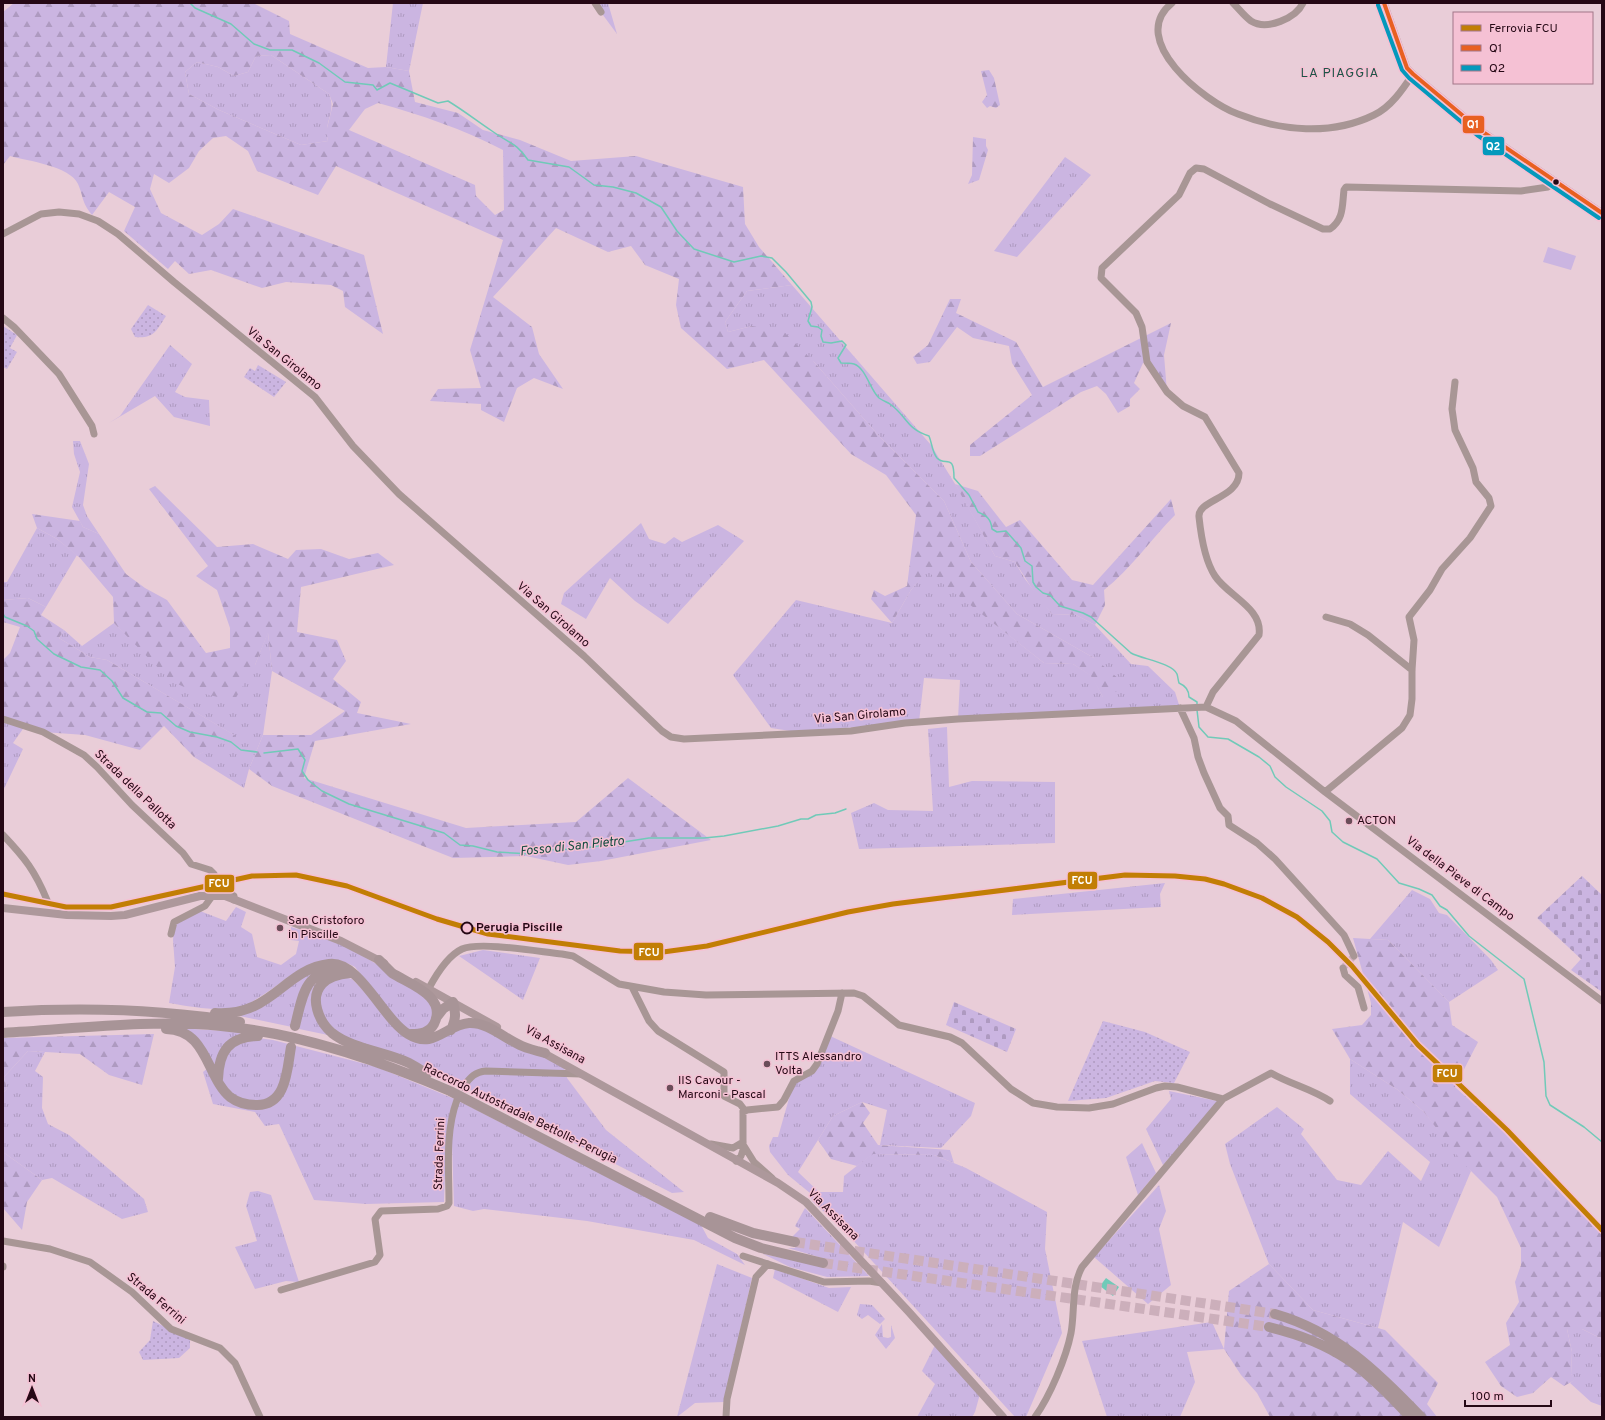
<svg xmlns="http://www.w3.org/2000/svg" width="1605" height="1420" viewBox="0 0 1605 1420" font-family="Overpass,sans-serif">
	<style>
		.grass { fill: url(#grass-tufts) }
		.forest { fill: url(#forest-firs); fill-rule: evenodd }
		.cemetery { fill: url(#cemetery-stones) }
		.garden { fill: url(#garden-dots) }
		.pitch { fill: #cbb5e1 }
		.water { fill: #70cab8 }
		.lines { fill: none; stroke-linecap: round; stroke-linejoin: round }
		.stream { stroke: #70cab8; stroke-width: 1.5 }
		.minor-tunnel { stroke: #ccafbb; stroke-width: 7; stroke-dasharray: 7 3.5; stroke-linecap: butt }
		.highway-tunnel { stroke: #ccafbb; stroke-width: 10; stroke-dasharray: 10 5; stroke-linecap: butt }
		.minor { stroke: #a89695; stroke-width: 7 }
		.major { stroke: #ad989b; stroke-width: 8 }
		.highway { stroke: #a89497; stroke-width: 10 }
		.bus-1-casing { stroke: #f5c1d4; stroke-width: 7 }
		.bus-2-casing { stroke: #f5c1d4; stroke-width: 7 }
		.bus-1 { stroke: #e86021; stroke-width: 4 }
		.bus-2 { stroke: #0499bc; stroke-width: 4 }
		.rail-1-casing { stroke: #f5c1d4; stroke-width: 8 }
		.rail-1 { stroke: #c27e05; stroke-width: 5 }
		.bus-dot { fill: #250815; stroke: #f5c1d4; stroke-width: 1.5 }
		.poi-dot { fill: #6a4d59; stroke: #f5c1d4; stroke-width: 1.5 }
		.stop-dot { fill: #f5c1d4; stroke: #250815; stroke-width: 2 }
		.labels { text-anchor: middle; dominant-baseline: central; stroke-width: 3; stroke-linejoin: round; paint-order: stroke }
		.street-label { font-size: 12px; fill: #250815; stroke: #f5c1d4 }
		.poi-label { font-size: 12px; fill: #250815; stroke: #f5c1d4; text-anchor: start }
		.stop-label { font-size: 12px; font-weight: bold; fill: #250815; stroke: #f5c1d4; text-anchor: start }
		.neighbourhood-label { font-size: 13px; letter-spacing: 1px; fill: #1e5347; stroke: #f5c1d4 }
		.water-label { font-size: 13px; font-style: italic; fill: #104b3e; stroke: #f5c1d4 }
		.line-badge { stroke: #f5c1d4; stroke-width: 1.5 }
		.badge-label { font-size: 11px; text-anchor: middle; font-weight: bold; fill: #fff }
	</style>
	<defs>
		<pattern id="grass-tufts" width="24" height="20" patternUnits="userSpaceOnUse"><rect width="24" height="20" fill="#cbb5e1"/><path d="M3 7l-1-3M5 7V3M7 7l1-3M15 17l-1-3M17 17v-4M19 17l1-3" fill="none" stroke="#ae9ac0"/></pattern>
		<pattern id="forest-firs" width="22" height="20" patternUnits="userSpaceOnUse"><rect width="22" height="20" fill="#cbb5e1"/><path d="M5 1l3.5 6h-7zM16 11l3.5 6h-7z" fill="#ae9ac0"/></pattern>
		<pattern id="cemetery-stones" width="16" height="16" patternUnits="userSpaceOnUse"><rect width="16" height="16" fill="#cbb5e1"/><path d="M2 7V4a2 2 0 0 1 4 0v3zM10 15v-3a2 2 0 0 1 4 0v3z" fill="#ae9ac0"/></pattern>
		<pattern id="garden-dots" width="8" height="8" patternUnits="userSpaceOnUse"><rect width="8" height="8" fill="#cbb5e1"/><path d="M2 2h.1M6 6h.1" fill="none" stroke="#ae9ac0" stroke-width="1.8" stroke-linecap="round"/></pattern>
	</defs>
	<rect width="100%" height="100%" fill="#e9cdd8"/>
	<path class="grass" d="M393,3H423L409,71L386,67Z
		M595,3H608L617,34L597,7Z
		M271,55L329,94C337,113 323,121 328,141L301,145L219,110L189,94L185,72L197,62L218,67L234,76L248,72L256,56Z
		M1065,157L1091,175L1017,257L994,251Z
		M792,285L931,445L960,492L995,556L1015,562L1025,579L1052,614L1076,615L1095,625L1131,664L1148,666L1175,692L1180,708L958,719L960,680L924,678L919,722L797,732L771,728L733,675L796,600L892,623L911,590L927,570L1044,663L1073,664L1092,676L1103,697L1094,658L1017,614L971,562L944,501L879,436L814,362L752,326L728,332L725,322L747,291Z
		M170,345L192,364L175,392L185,397L209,400L210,426L174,417L155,396L109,423L120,416Z
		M73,441H80L89,464L83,505L87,516L99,534L83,527L72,507L80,472L74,454Z
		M641,523L649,539L665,544L674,537L682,542L718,525L744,541L668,624L635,601L610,578L586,619L561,604L564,593Z
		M37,528L57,539L77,555L46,607L28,598L3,600V582H7Z
		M114,623L140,648L255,665L268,632L272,671L263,735L249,769L244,788L194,757L234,735L107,660L90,657L59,638L64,630L82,646Z
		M3,720L25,726L13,743L23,749L3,791Z
		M947,727L949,787L972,781L1055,782V843L859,849L851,813L874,803L888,810L933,811L928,729Z
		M1165,883L1160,894L1161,907L1012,915L1013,899Z
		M1412,890L1430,899L1439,913L1447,915L1491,960L1498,970L1449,1002L1388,940L1370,939Z
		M236,907L246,912L241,927L252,934L257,957L281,965L296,954L299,941L291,940V927C310,933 330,939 348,948C378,963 404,983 431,1001L433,1020L427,1027L411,1031L402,1026L355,967C315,946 290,980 258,998C253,1001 247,1006 242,1007C218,1012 193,1007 169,1003L175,967L173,940L174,926L182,919L200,911L226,921Z
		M483,950L540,958L523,1000L459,956Z
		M319,968L292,1027L235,1015Z
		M344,977L352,979L414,1040L468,1025L479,1027L543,1055L564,1068L567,1078L606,1130L684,1192L672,1193L418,1063L339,1035L322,1019L318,994L324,984Z
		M318,981L316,991L328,1035L299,1029C303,1010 304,994 318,981Z
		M177,1028L242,1032L236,1037L235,1043L250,1037L273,1040L377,1067L457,1100L701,1225L708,1238L737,1254L745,1265L694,1240L587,1221L484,1209L473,1211L454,1206L452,1143L446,1145L444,1202L366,1204L314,1200L279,1124L265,1126L255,1112L213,1104L203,1072L213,1064Z
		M828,1035L975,1103L971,1116L941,1148L880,1145L887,1110L862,1102L833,1116L798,1172L819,1192H843L844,1176L872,1154L934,1155L966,1168L1047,1212L1045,1249L1062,1333L1026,1417H1015L840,1226L812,1201L810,1193L788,1175L770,1152L769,1146L773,1137H778L794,1081L812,1071Z
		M28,1051L45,1052L35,1071L43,1077L42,1108L48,1124L69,1135L144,1199L148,1212L122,1219L52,1178L42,1180L3,1152V1093L7,1089L4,1077Z
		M1350,1059L1398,1090L1424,1112L1471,1171L1439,1247L1403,1222L1378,1328L1313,1310L1269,1264L1230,1164L1225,1144L1277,1107L1304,1129L1301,1134L1337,1180L1361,1185L1388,1151L1421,1181L1430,1162L1350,1094Z
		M1169,1091L1217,1101L1216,1105L1163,1165L1146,1129L1171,1099Z
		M1142,1143L1156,1173L1138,1195L1126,1157Z
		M1159,1185L1166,1211L1159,1229L1171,1285L1148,1304L1094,1257Z
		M258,1191L271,1195L299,1282L286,1281L255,1289L235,1247L257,1241L246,1206L250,1192Z
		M805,1208L869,1276L827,1277L790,1267L763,1254L823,1266L822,1258L788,1248H795L796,1245L792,1237L800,1229L795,1226Z
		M717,1264L752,1278L724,1402L695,1403L677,1417Z
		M775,1269L829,1288L851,1287L838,1312L773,1278Z
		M860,1304L872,1305L885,1319L880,1324L868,1315L862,1319L857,1315Z
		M1212,1322L1224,1349L1187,1352L1195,1382L1180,1417H1107L1082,1341Z
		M882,1324L883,1337L888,1338L891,1337V1325L895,1338L886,1349L875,1335Z
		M1567,1329H1582L1602,1339V1406L1591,1402L1570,1383L1574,1380L1571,1374L1572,1352Z
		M935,1345L980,1394L975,1412L972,1417H917L935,1384L922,1371Z"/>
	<path class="forest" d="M14,3H253L289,21L290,34L368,68L386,67L409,71L415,102L458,113L483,130L520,140L571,161L636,156L743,187L745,224L759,247L792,285L747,291L725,322L728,332L752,326L784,332L814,362L879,436L944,501L971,562L1017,614L1094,658L1119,679L1118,691L1103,697L1091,676L1073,664L1044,663L927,571L911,590L892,623L871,599L874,590L885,596L907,586L916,515L886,475L851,454L764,360L727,369L681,328L676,305L679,279L645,265L631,246L608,252L556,228L493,297L532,327L539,354L563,389L534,378L517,388L504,422L481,410V404L430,401L438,389L481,388L470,350L503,240L336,166L318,195L257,171L248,151L226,136L213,138L199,151L189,168L169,183L154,174L150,189L161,213L202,235L219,224L233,209L364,255L383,334L345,307L343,291L331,285L286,282L262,288L211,270L189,274L175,261L168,269L124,231L135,207L109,192L92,215C81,201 84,198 78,184C70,166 28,161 10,156L3,165V12ZM271,55L329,94L333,104L326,132L328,141L301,145L219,110L189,94L185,72L197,62L218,67L234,76L248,72L256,56ZM378,103C421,115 463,129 503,150L504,210L495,215L476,196L475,185L349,130L365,109Z
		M989,70L994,78L1000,105L996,108L990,106L987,108L982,102L987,95L981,71Z
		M973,137L986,139V146L988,150L979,180L968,184L972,175Z
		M950,299H961L956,313L1016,342L1043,387L1171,323L1164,355L1167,392L1147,362L1143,363L1134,383L1140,389L1130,399V406L1118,413L1106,394L1097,386L1081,392L980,456H970V445L1032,395L1012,363L1009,346L973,338L957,327L930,362L917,364L913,357L928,345Z
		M955,484L978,491L1006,527L1020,520L1072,580L1093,585L1171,499L1175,515C1151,539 1131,569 1104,590L1105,605L1095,625L1076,615L1052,614L1038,598L1015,562L995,556Z
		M155,486L217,547L253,544L288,559L296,550L321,549L349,559L378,553L394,565L301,587L297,632L337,640L346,661L333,679L361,702L357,713L411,724L315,741L304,778L466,828L576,822L628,778L711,840L601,861L568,865L526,856L453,858L272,786L249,769L263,735H311L345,711L272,671L268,633L255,665L234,701L193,691L171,681L114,623L113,597L80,558L57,539L37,528L32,514L80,521L83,527L99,534L126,574L145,588L167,600L206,653L230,648V628L217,590L196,576L208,566L149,489Z
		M28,598L46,607L41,615L64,630L59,638L90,657L107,660L236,736L194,757L164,726L140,750L85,735L43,732L3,719V660L10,653L20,627L3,622V600Z
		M1353,938L1388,940L1449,1002L1452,1025L1478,1042L1455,1087L1494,1122L1574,1207L1602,1233V1339L1582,1329H1567L1572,1352L1571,1374L1575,1380L1564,1386L1551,1377L1533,1393L1517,1397L1501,1386L1485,1362L1510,1345L1506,1323L1519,1302L1515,1282L1521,1265V1248L1497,1197L1463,1163L1424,1112L1398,1090L1350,1059L1332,1029L1362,1025L1371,1015V1003Z
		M154,1034L142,1085L109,1075L80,1054L28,1051L4,1077L7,1089L3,1093V1038Z
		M862,1102L870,1113L863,1123L878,1145L950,1150L954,1163L934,1155L873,1154L857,1166L831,1159L818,1140L833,1116Z
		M3,1152L42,1180L27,1202L22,1230L3,1208Z
		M1269,1264L1313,1310L1385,1330L1438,1383L1427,1404L1437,1417H1270L1257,1393L1241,1375L1224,1349L1229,1291Z"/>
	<path class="cemetery" d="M1582,876L1602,895V992L1571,970L1581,959L1537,918Z
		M954,1002L1016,1029L1007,1052L946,1025Z"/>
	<path class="garden" d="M148,305L166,316C157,330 154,339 135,337L131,329Z
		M3,326L17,335L10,348L17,352L7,369L3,367Z
		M258,365L286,382L274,397L244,377L250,368L255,371Z
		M1103,1021L1145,1032L1190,1052L1174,1083L1155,1081L1106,1098L1068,1101Z
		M153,1321L190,1339V1348L179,1358L143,1360L139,1352L150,1340Z"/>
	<path class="pitch" d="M1548,247L1576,256L1571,270L1543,262Z"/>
	<path class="water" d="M1106,1278L1119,1287L1113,1296L1100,1286Z"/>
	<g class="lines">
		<path class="stream" d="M190,3L195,8L231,24L254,44L270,50H292L319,63L345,82L373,85L377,90L390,83L438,103L448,101C463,110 477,121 492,131C508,143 516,142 528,160L569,167L594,185L613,187L636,193L661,207L677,231L694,249L734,262L761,256L772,258L786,272L811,302L812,307L808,321L811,326L818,327L822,330L821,336L823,342L831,343L842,341L846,345L838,358L841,363C845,363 850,363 854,364C866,368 870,390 879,398C883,401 887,402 890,404C907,416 906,429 929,436C932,443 932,452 937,458C945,467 954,452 954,478L969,495L978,512C987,516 991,519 992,529L997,532L1006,531L1021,548L1025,561L1032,566L1033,582L1036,587L1043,593L1050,595L1060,606L1083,613L1091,617L1131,653C1142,659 1172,663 1177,674C1178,677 1178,680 1179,683C1186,686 1189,690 1189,697L1197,702V706
			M3,614L5,617L27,626L34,631L37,639L54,654L81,667L100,670L112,681L123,698L147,712L161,713L176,726L190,732L217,737L231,742L241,750L257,752
			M1197,710L1199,727L1208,737L1228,739L1259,757L1270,766L1275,777L1286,787L1322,811L1330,821L1332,832L1343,842L1377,859L1399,883L1419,889L1432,895L1440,906L1447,910L1469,936L1524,979L1544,1062L1546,1096L1550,1105L1584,1127L1602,1142
			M264,753L298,749L305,760L302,771L308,780L322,791L349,804L444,833L460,845L473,846L497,852L532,854L542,850L579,849L649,838H704L724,836L778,826L801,819H808L816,815L835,813L846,809"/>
		<path class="minor-tunnel" d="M47,906V900
			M1343,968L1354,956"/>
		<path class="highway-tunnel" d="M795,1242L1275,1314
			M823,1263L1269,1327"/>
		<path class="minor" d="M595,3L601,12
			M1172,3C1126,40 1205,102 1238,114C1281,131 1331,136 1374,115C1391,107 1403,89 1413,74
			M1233,3C1239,9 1245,17 1251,21C1267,31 1296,18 1303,3
			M1384,3L1407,68L1413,74L1480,130L1602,213
			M3,234L41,214L59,212L79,214L98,221L118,234L174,282L315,397L353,446L399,494L584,656L662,731L671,737L684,739L851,731L905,723L958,719L1206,707L1236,721L1325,792L1602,1001
			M3,318L14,327L59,374L92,426L94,434
			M1326,617L1350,624L1368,635L1412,670
			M1206,707L1213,692L1259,635C1263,608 1228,596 1215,576C1205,561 1201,536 1199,517C1197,500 1239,498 1239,473L1205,417L1183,406L1167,392L1147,362L1142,327L1136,313L1101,278L1102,268L1179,195L1190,173L1196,168L1204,169L1270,204L1323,229H1330C1344,219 1342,206 1344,190L1346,187L1521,191L1548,187L1552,179
			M1180,708L1194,738L1198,757L1204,773L1220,808L1228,816L1229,825L1257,843L1275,859L1344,935L1354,956
			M3,719L43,732L84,755L97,767L132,805L183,853L191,864L210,870L214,874L217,881
			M1325,792L1402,728L1410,715L1412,699V670L1414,640L1409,617L1430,590L1442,569L1470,538L1491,506L1489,498L1476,482L1473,468L1455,430L1452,409L1455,382
			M3,835C25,858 35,871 47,900
			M218,885L222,890L234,896V900
			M171,934L174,922L205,906L213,895
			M1343,968L1345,975L1358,987L1364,1008
			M632,987L649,1021L658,1031L724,1072V1096L740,1104L743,1108V1150L741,1156L736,1161
			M429,988C436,975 447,956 462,949C480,941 541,952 562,954L573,956L619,984L664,992L706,995L854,993L863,996L899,1025L950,1037L962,1043L1011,1089L1033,1103L1057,1107L1089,1108L1113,1104L1156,1088L1165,1086L1177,1087L1223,1099L1271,1073C1290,1084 1312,1089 1330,1101
			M463,1087C470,1078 474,1072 486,1071L581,1074
			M743,1112L747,1110L778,1107L784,1100L794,1081L812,1071L817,1064L838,1011L842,993
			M711,1144L733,1148L743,1142
			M744,1146L754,1162L772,1178
			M3,1241L50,1249L90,1262L132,1292L171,1329L220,1348L235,1363L260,1417
			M743,1256L824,1282L869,1281L882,1283
			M3,1266V1267
			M281,1290L375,1262L380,1255L375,1219L381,1211L438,1209L447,1206L449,1203C449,1169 445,1132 457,1100
			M726,1417L727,1399L756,1277L768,1264
			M1035,1417C1050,1396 1066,1358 1071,1333C1075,1311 1071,1287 1082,1267L1223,1099"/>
		<path class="major" d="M3,908L67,915L111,916L125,915L200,896H225L341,941L384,963
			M416,982L497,1027
			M540,1051L778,1183L806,1202L908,1311L1003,1417"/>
		<path class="highway" d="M379,960C383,964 388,969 392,973C409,984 448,996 434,1024C429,1033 420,1034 411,1034
			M350,973C340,974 329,976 322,984C309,998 319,1022 332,1033C352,1049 386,1052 409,1063C415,1066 421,1070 427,1074
			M3,1012C83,1007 161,1009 240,1022
			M215,1013C272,1017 284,969 329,964C359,960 383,1019 408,1034C434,1050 445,1025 469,1023C488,1022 505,1039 522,1046C529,1049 537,1051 545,1053
			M436,1018L443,1009L453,1002C456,1013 456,1019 451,1030
			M295,1026C302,999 304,970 339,970
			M166,1029C207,1029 207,1078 230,1097C238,1103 246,1105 256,1105C287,1106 287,1069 291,1047
			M3,1033C75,1029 149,1019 221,1026C300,1033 378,1060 450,1091L735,1238L761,1248L823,1263
			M218,1079C219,1052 228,1037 258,1036
			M710,1217L753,1233L795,1242
			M1275,1314C1337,1332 1377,1371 1421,1417
			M1269,1327C1336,1343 1365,1368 1410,1417"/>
		<defs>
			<path id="bus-1" d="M1384,3L1407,68L1413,74L1480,130L1602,213"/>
			<path id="bus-2" d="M1378,5L1402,70L1409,78L1477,135L1599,218"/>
		</defs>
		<use href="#bus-1" class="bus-1-casing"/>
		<use href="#bus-2" class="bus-2-casing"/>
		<use href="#bus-1" class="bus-1"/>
		<use href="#bus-2" class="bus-2"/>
		<defs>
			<path id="rail-1" d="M3,894L66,907H111L252,876L296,875L347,886L437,919L488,934L620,951L663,952L707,946L848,912L893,904L1125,875L1175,876L1205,879L1224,884L1262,898L1297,917L1328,942L1352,966L1418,1045L1507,1130L1602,1230"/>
		</defs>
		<use href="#rail-1" class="rail-1-casing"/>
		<use href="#rail-1" class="rail-1"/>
	</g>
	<circle class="bus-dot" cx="1556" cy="182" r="3.5"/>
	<g class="poi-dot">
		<circle cx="1349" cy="821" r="4"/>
		<circle cx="280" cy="928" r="4"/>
		<circle cx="767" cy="1064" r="4"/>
		<circle cx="670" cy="1088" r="4"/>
	</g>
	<circle class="stop-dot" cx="467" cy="928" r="5.5"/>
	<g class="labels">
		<g class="street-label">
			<text transform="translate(284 359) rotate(39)">Via San Girolamo</text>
			<text transform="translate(553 615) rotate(41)">Via San Girolamo</text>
			<text transform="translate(860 716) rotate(-5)">Via San Girolamo</text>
			<text transform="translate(135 790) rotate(44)">Strada della Pallotta</text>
			<text transform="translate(1460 879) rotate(37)">Via della Pieve di Campo</text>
			<text transform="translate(555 1045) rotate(29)">Via Assisana</text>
			<text transform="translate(520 1114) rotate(26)">Raccordo Autostradale Bettolle-Perugia</text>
			<text transform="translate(440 1154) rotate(-88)">Strada Ferrini</text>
			<text transform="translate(833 1215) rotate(45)">Via Assisana</text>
			<text transform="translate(156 1299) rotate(40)">Strada Ferrini</text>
		</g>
		<g class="poi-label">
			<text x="1357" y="821">ACTON</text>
			<text x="288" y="921">San Cristoforo<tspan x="288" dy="14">in Piscille</tspan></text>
			<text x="775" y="1057">ITTS Alessandro<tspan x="775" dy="14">Volta</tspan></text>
			<text x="678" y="1081">IIS Cavour -<tspan x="678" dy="14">Marconi - Pascal</tspan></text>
		</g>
		<g class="stop-label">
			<text x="476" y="928">Perugia Piscille</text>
		</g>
		<g class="neighbourhood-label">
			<text x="1340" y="74">LA PIAGGIA</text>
		</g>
		<g class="water-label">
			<text transform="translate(572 847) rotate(-6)">Fosso di San Pietro</text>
		</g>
	</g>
	<g class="line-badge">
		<rect x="1462" y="115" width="23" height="19" rx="4" fill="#e86021"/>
		<rect x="1482" y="136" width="23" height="20" rx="4" fill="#0499bc"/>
		<rect x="1067" y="871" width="31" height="19" rx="4" fill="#c27e05"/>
		<rect x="204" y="874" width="31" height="19" rx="4" fill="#c27e05"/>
		<rect x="633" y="942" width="31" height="19" rx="4" fill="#c27e05"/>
		<rect x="1432" y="1064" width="31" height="19" rx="4" fill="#c27e05"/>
	</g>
	<g class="badge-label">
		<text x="1473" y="128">Q1</text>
		<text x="1493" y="150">Q2</text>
		<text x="1082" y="884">FCU</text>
		<text x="219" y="887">FCU</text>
		<text x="649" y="956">FCU</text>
		<text x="1447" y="1077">FCU</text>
	</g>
	<rect width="1605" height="1420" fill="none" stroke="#250815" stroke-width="8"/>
	<rect x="1453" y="12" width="140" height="72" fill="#f5c1d4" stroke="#a27788"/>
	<rect x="1461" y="25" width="20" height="6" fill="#c27e05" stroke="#a27788"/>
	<text x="1489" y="32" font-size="12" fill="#250815">Ferrovia FCU</text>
	<rect x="1461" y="45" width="20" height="6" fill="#e86021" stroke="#a27788"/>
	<text x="1489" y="52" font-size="12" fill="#250815">Q1</text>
	<rect x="1461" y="65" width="20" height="6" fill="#0499bc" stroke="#a27788"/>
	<text x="1489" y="72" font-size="12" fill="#250815">Q2</text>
	<g transform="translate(32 1388)" stroke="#f5c1d4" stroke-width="3" paint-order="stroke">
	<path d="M0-3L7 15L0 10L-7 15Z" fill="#250815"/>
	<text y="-6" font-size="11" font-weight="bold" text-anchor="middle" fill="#250815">N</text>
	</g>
	<path d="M1465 1400v6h86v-6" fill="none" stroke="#250815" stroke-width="2"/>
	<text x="1471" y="1400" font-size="12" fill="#250815" stroke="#f5c1d4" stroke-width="3" paint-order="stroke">100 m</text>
</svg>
